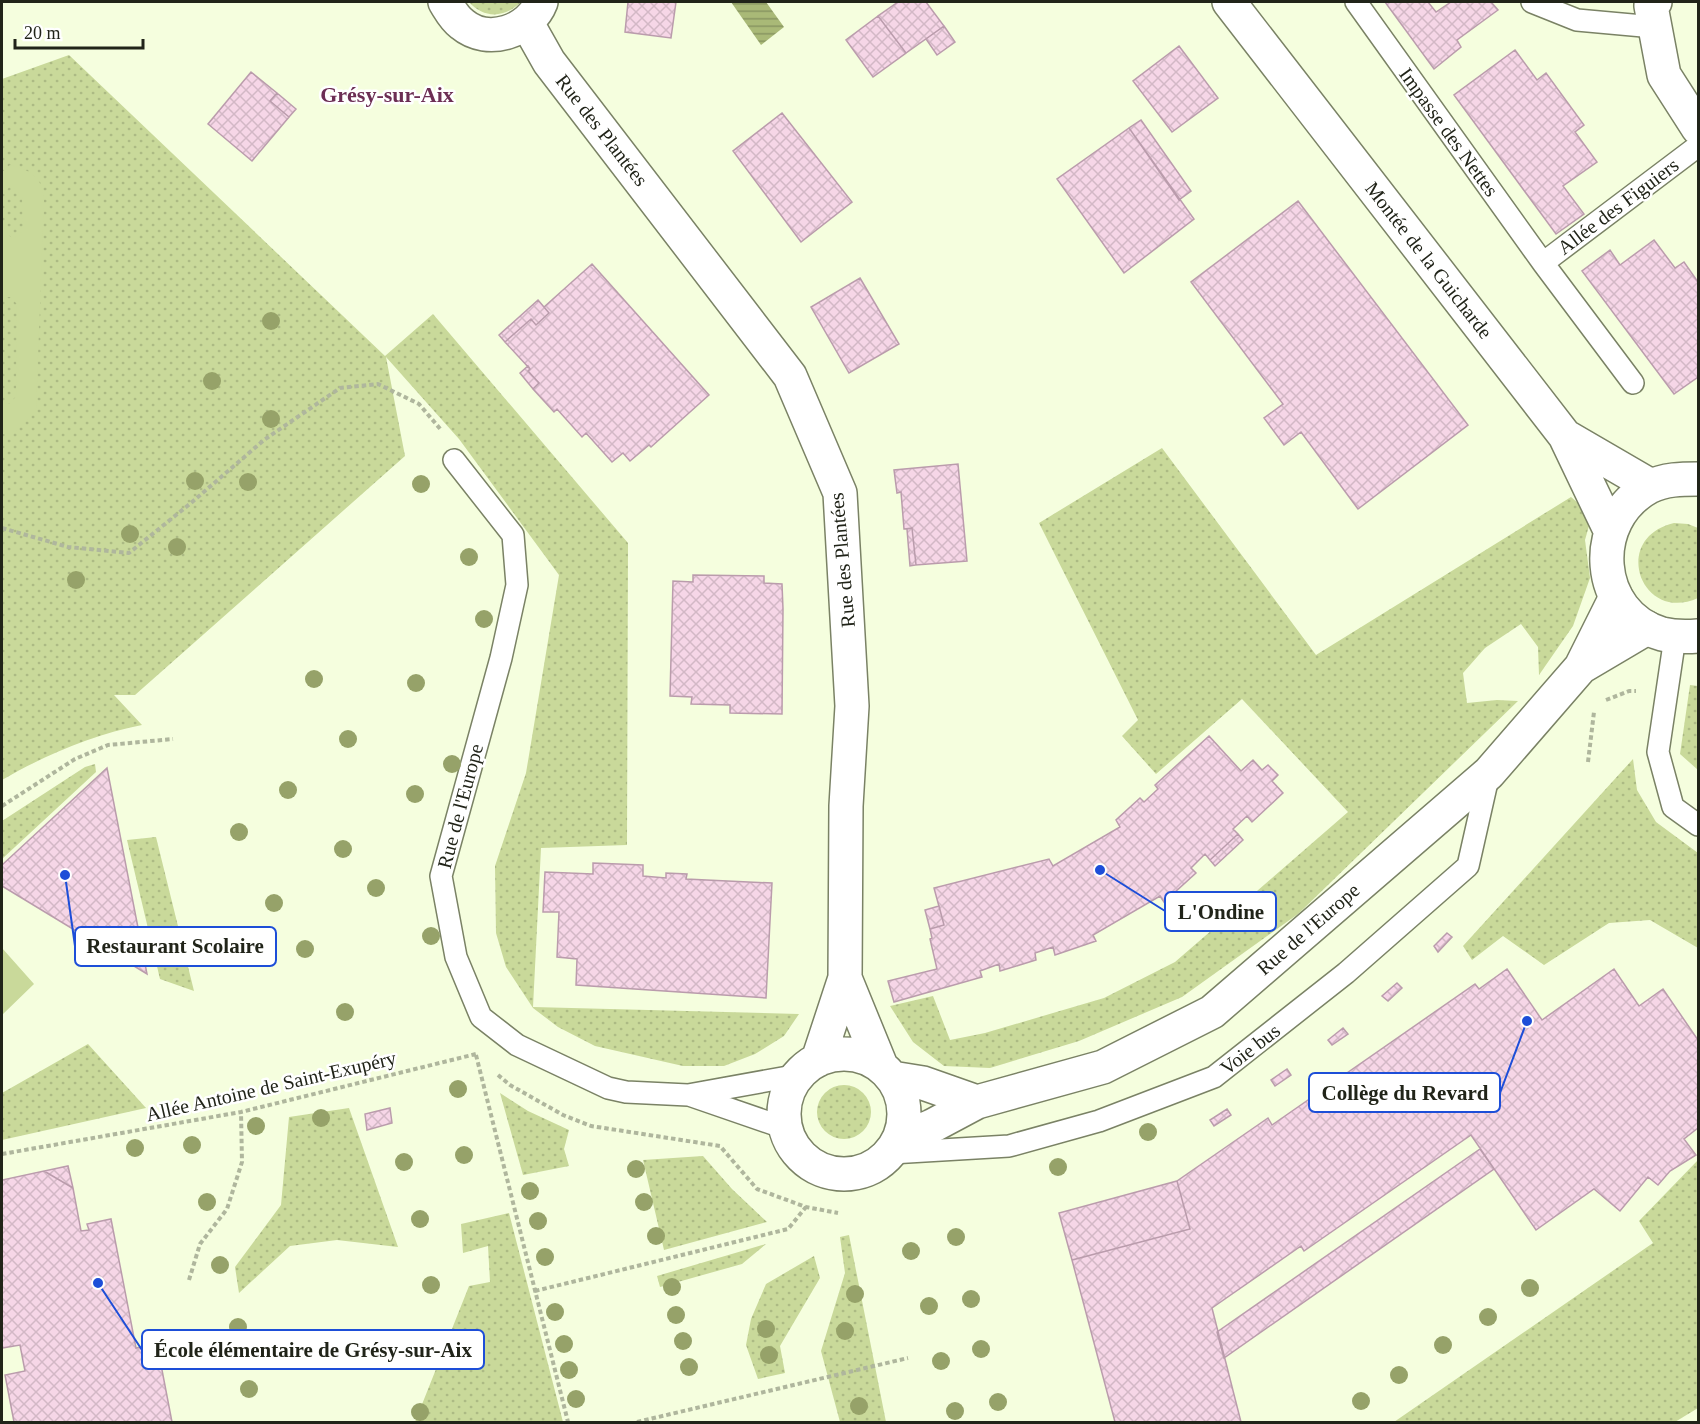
<svg xmlns="http://www.w3.org/2000/svg" width="1700" height="1424" viewBox="0 0 1700 1424" font-family="'Times New Roman',serif">
	<style>
		.grass { fill: url(#grass-dots) }
		.garden { fill: #c9d99a }
		.water { fill: url(#water-rules) }
		.building { fill: url(#building-cross-hatch); stroke: #ba9cac; stroke-width: 1.5 }
		.lines { fill: none; stroke-linecap: round; stroke-linejoin: round }
		.lane-casing { stroke: #7a8265; stroke-width: 24 }
		.street-casing { stroke: #7a8265; stroke-width: 36 }
		.secondary-casing { stroke: #7a8265; stroke-width: 36 }
		.path { stroke: #afb69d; stroke-width: 4; stroke-dasharray: 4.5 3; stroke-linecap: butt }
		.lane { stroke: #fff; stroke-width: 21 }
		.street { stroke: #fff; stroke-width: 33 }
		.secondary { stroke: #fff; stroke-width: 33 }
		.tree { fill: #96a269 }
		.labels { text-anchor: middle; dominant-baseline: central; stroke-width: 5; stroke-linejoin: round; paint-order: stroke }
		.street-label { font-size: 20px; fill: #212419; stroke: #fff }
		.quarter-label { font-size: 22px; font-weight: bold; fill: #6c2e54; stroke: #fff }
		.leader { fill: none; stroke: #1d4ed8; stroke-width: 2 }
		.callout-dot { fill: #1d4ed8; stroke: #fff; stroke-width: 2 }
		.callout { fill: #fff; stroke: #1d4ed8; stroke-width: 2 }
		.callout-label { font-size: 21px; text-anchor: middle; font-weight: bold; fill: #212419 }
	</style>
	<defs>
		<pattern id="grass-dots" width="8" height="8" patternUnits="userSpaceOnUse" patternTransform="scale(1.5)"><rect width="8" height="8" fill="#c9d99a"/><path d="M2 2h.1M6 6h.1" fill="none" stroke="#acba84" stroke-width="1.8" stroke-linecap="round"/></pattern>
		<pattern id="water-rules" width="6" height="5" patternUnits="userSpaceOnUse" patternTransform="scale(1.5)"><rect width="6" height="5" fill="#a9b977"/><path d="M0 2.5h6" fill="none" stroke="#899661"/></pattern>
		<pattern id="building-cross-hatch" width="8" height="8" patternUnits="userSpaceOnUse" patternTransform="scale(1.5)"><rect width="8" height="8" fill="#f6d6e7"/><path d="M0 0l8 8M0 8l8-8" fill="none" stroke="#d3b8c6"/></pattern>
	</defs>
	<rect width="100%" height="100%" fill="#f5fede"/>
	<path class="grass" d="M469,2H521C505,18 484,19 469,2Z
		M69,55L385,356L433,314L628,543L627,845L541,848L533,1007L799,1014L784,1036L755,1054L724,1066H683L595,1046L558,1027L533,1008L506,967L496,933L495,866L526,773L559,575L459,439L386,357L405,456L135,695H114L142,725C95,734 43,756 2,780V79Z
		M1162,448L1316,655L1571,497L1592,515L1585,540L1590,578L1573,626L1539,675L1538,647L1521,624L1485,648L1463,673L1467,703L1497,700L1518,701L1298,914L1182,997L1079,1041L990,1068L944,1066L913,1042L890,1006L933,996L950,1040L985,1033L1104,998L1175,962L1348,812L1242,699L1156,774L1122,736L1138,720L1039,523Z
		M1674,523L1688,524L1698,528V598C1641,624 1610,538 1674,523Z
		M1690,685L1698,686V770L1680,754Z
		M1633,759L1637,790L1656,822L1698,853V948L1650,920L1609,923L1544,965L1503,936L1472,960L1463,946Z
		M95,764L96,772L2,859V821L85,767Z
		M156,837L194,991L160,979L127,840Z
		M88,1044L146,1108L2,1140V1093Z
		M817 1112a27 27 0 1 1 54 0a27 27 0 1 1-54 0Z
		M500,1093L528,1111L569,1130L564,1149L569,1166L523,1175Z
		M349,1108L398,1247L337,1240L290,1246L239,1293L235,1267L281,1205L289,1117Z
		M703,1156L732,1189L767,1222L664,1250L643,1160Z
		M1698,1160V1408L1675,1422H1394L1653,1243L1639,1221Z
		M509,1213L563,1422H415L469,1286L490,1282L488,1246L463,1253L461,1224Z
		M849,1235L886,1422H840L821,1351L845,1273L840,1237Z
		M766,1244L742,1264L660,1287L657,1276Z
		M814,1256L820,1278L780,1346L785,1373L758,1379L746,1345L751,1319L766,1284Z"/>
	<path class="garden" d="M10,165C34,172 41,175 44,201L36,409C28,420 17,435 2,434V403L10,404L16,396L17,304L10,297H2V197C2,212 0,229 12,238L19,236L23,229L22,195L11,186L5,191L2,196V172Z
		M2,948L34,984L2,1015Z"/>
	<path class="water" d="M731,2H766L784,27L761,45Z"/>
	<path class="building" d="M628,2H676L671,38L625,32Z
		M898,2H926L944,26L906,53L878,16Z
		M1385,2H1428L1436,12L1451,2H1491L1498,10L1457,40L1461,47L1434,69Z
		M878,16L906,53L873,77L846,40Z
		M944,26L955,42L937,55L926,39Z
		M1179,46L1218,98L1172,132L1133,81Z
		M1515,50L1537,80L1546,73L1584,125L1575,132L1597,162L1563,186L1584,214L1556,234L1454,95Z
		M251,72L277,93L270,101L289,117L252,161L208,124Z
		M277,93L296,109L289,117L270,101Z
		M782,113L852,202L801,242L733,151Z
		M1141,120L1191,191L1179,200L1129,128Z
		M1129,128L1194,219L1124,273L1057,179Z
		M1298,201L1468,425L1358,509L1301,432L1284,445L1264,418L1283,404L1191,282Z
		M1654,240L1675,268L1684,262L1698,282V377L1674,394L1582,271L1610,250L1620,265Z
		M592,264L709,395L651,447L649,445L630,461L623,453L612,462L586,433L582,437L557,409L554,412L533,389L539,383L528,371L530,369L505,342L531,319L536,325L549,313L544,307Z
		M860,278L899,344L849,373L811,307Z
		M538,300L549,313L536,325L531,319L505,342L499,335Z
		M528,366L530,369L528,371L539,383L533,389L520,373Z
		M958,464L967,561L916,565L912,528L904,529L901,492L897,493L894,470Z
		M912,528L916,565L910,566L907,529Z
		M693,575L764,576V583L782,584L783,609L782,714L730,713V705L691,704L692,697L670,696L673,581L693,582Z
		M1209,736L1241,771L1253,760L1262,770L1268,765L1278,775L1272,781L1283,793L1252,822L1247,816L1233,829L1238,834L1210,860L1205,854L1191,868L1196,873L1164,902L1160,896L1093,935L1096,941L1055,955L1053,947L1035,953L1036,960L1000,971L999,964L980,971L982,977L894,1002L888,981L937,969L930,939L932,938L930,929L944,925L934,888L1049,859L1053,866L1120,827L1116,820L1140,798L1144,802L1158,789L1155,785Z
		M107,768L147,974L2,886V865Z
		M1238,834L1243,840L1215,866L1210,860Z
		M593,863L643,865V876L666,878V873L687,874L686,879L772,883L766,998L576,985L577,959L557,957L559,912H543L545,872L593,874Z
		M939,906L944,925L930,929L925,910Z
		M1447,933L1452,937L1438,952L1434,946Z
		M1507,969L1542,1020L1614,969L1639,1006L1663,989L1698,1040V1128L1684,1139L1696,1155L1670,1171L1658,1185L1648,1177L1620,1211L1594,1189L1536,1230L1471,1135L1304,1251L1301,1246L1212,1308L1241,1422H1115L1072,1260L1190,1229L1177,1181L1268,1118L1272,1125L1475,984L1479,989Z
		M1397,983L1402,988L1388,1001L1382,996Z
		M1343,1028L1348,1034L1332,1045L1328,1040Z
		M1287,1069L1291,1075L1275,1086L1271,1080Z
		M390,1108L392,1123L367,1130L365,1114Z
		M1227,1109L1231,1115L1214,1126L1210,1120Z
		M1480,1149L1494,1169L1224,1358L1217,1332Z
		M68,1166L73,1188L44,1171Z
		M44,1171L73,1188L81,1231L89,1230L87,1224L111,1219L136,1348L157,1344L172,1422H14L5,1375L25,1371L20,1345L2,1348V1180Z
		M1177,1181L1190,1229L1072,1260L1059,1213Z"/>
	<g class="lines">
		<defs>
			<path id="lane" d="M1356,2L1543,263
				M1532,2L1577,20L1654,27
				M1633,383L1543,263L1698,146
				M454,460L513,535L517,585L501,658L441,876L456,957L481,1017L517,1045L608,1088L626,1092L688,1095L799,1075
				M1675,637L1658,752L1673,807L1698,825
				M689,1095L785,1128
				M891,1153L1009,1146L1099,1121L1214,1077L1346,973L1468,866L1489,773"/>
			<path id="street" d="M445,2C450,10 454,18 462,24C488,46 530,31 541,2
				M1655,2L1651,6L1664,75L1698,128
				M527,23L549,62L790,376L840,493L852,706L846,806L845,978L818,1060
				M1581,667L1647,628
				M845,978L881,1066
				M784 1114a60 60 0 1 1 120 0a60 60 0 1 1-120 0Z
				M892,1078L923,1083L977,1102
				M899,1140L932,1126L977,1102L1103,1067L1212,1012L1489,773L1581,667L1616,597"/>
			<path id="secondary" d="M1229,2L1565,436L1610,530
				M1565,436L1651,486
				M1698,479C1682,479 1665,479 1649,487C1588,520 1594,614 1662,634C1674,637 1686,637 1698,636"/>
		</defs>
		<use href="#lane" class="lane-casing"/>
		<use href="#street" class="street-casing"/>
		<use href="#secondary" class="secondary-casing"/>
		<path class="path" d="M2,528L68,547L129,553L191,503L264,440L340,388L378,384L419,404L442,431
			M1606,700L1629,691H1636
			M1588,762L1594,712
			M2,806L75,759L108,745L173,739
			M476,1055L568,1422
			M498,1075L510,1085L563,1115L591,1126L720,1146L757,1189L806,1207L838,1213
			M2,1154L241,1112L476,1054
			M189,1280L200,1244L227,1209L242,1162L241,1112
			M535,1291L788,1229L806,1207
			M637,1422L908,1358"/>
		<use href="#lane" class="lane"/>
		<use href="#street" class="street"/>
		<use href="#secondary" class="secondary"/>
	</g>
	<g class="tree">
		<circle cx="271" cy="321" r="9"/>
		<circle cx="212" cy="381" r="9"/>
		<circle cx="271" cy="419" r="9"/>
		<circle cx="195" cy="481" r="9"/>
		<circle cx="248" cy="482" r="9"/>
		<circle cx="421" cy="484" r="9"/>
		<circle cx="130" cy="534" r="9"/>
		<circle cx="177" cy="547" r="9"/>
		<circle cx="469" cy="557" r="9"/>
		<circle cx="76" cy="580" r="9"/>
		<circle cx="484" cy="619" r="9"/>
		<circle cx="314" cy="679" r="9"/>
		<circle cx="416" cy="683" r="9"/>
		<circle cx="348" cy="739" r="9"/>
		<circle cx="452" cy="764" r="9"/>
		<circle cx="288" cy="790" r="9"/>
		<circle cx="415" cy="794" r="9"/>
		<circle cx="239" cy="832" r="9"/>
		<circle cx="343" cy="849" r="9"/>
		<circle cx="376" cy="888" r="9"/>
		<circle cx="274" cy="903" r="9"/>
		<circle cx="431" cy="936" r="9"/>
		<circle cx="305" cy="949" r="9"/>
		<circle cx="345" cy="1012" r="9"/>
		<circle cx="458" cy="1089" r="9"/>
		<circle cx="321" cy="1118" r="9"/>
		<circle cx="256" cy="1126" r="9"/>
		<circle cx="1148" cy="1132" r="9"/>
		<circle cx="192" cy="1145" r="9"/>
		<circle cx="135" cy="1148" r="9"/>
		<circle cx="464" cy="1155" r="9"/>
		<circle cx="404" cy="1162" r="9"/>
		<circle cx="1058" cy="1167" r="9"/>
		<circle cx="636" cy="1169" r="9"/>
		<circle cx="530" cy="1191" r="9"/>
		<circle cx="207" cy="1202" r="9"/>
		<circle cx="644" cy="1202" r="9"/>
		<circle cx="420" cy="1219" r="9"/>
		<circle cx="538" cy="1221" r="9"/>
		<circle cx="656" cy="1236" r="9"/>
		<circle cx="956" cy="1237" r="9"/>
		<circle cx="911" cy="1251" r="9"/>
		<circle cx="545" cy="1257" r="9"/>
		<circle cx="220" cy="1265" r="9"/>
		<circle cx="431" cy="1285" r="9"/>
		<circle cx="672" cy="1287" r="9"/>
		<circle cx="1530" cy="1288" r="9"/>
		<circle cx="855" cy="1294" r="9"/>
		<circle cx="971" cy="1299" r="9"/>
		<circle cx="929" cy="1306" r="9"/>
		<circle cx="555" cy="1312" r="9"/>
		<circle cx="676" cy="1315" r="9"/>
		<circle cx="1488" cy="1317" r="9"/>
		<circle cx="238" cy="1327" r="9"/>
		<circle cx="766" cy="1329" r="9"/>
		<circle cx="845" cy="1331" r="9"/>
		<circle cx="683" cy="1341" r="9"/>
		<circle cx="564" cy="1344" r="9"/>
		<circle cx="1443" cy="1345" r="9"/>
		<circle cx="981" cy="1349" r="9"/>
		<circle cx="769" cy="1355" r="9"/>
		<circle cx="941" cy="1361" r="9"/>
		<circle cx="689" cy="1367" r="9"/>
		<circle cx="569" cy="1370" r="9"/>
		<circle cx="1399" cy="1375" r="9"/>
		<circle cx="249" cy="1389" r="9"/>
		<circle cx="576" cy="1399" r="9"/>
		<circle cx="1361" cy="1401" r="9"/>
		<circle cx="998" cy="1402" r="9"/>
		<circle cx="859" cy="1406" r="9"/>
		<circle cx="955" cy="1411" r="9"/>
		<circle cx="420" cy="1412" r="9"/>
	</g>
	<g class="labels">
		<g class="street-label">
			<text transform="translate(602 130) rotate(52)">Rue des Plantées</text>
			<text transform="translate(1449 132) rotate(54)">Impasse des Nettes</text>
			<text transform="translate(1618 206) rotate(-37)">Allée des Figuiers</text>
			<text transform="translate(1429 260) rotate(52)">Montée de la Guicharde</text>
			<text transform="translate(842 560) rotate(-95)">Rue des Plantées</text>
			<text transform="translate(460 806) rotate(-75)">Rue de l'Europe</text>
			<text transform="translate(1308 929) rotate(-41)">Rue de l'Europe</text>
			<text transform="translate(1250 1049) rotate(-38)">Voie bus</text>
			<text transform="translate(271 1086) rotate(-13)">Allée Antoine de Saint-Exupéry</text>
		</g>
		<g class="quarter-label">
			<text x="387" y="94">Grésy-sur-Aix</text>
		</g>
	</g>
	<path class="leader" d="M1100 870L1165 911M65 875L75 946M1527 1021L1500 1093M98 1283L142 1350"/>
	<g class="callout-dot">
		<circle cx="1100" cy="870" r="6"/>
		<circle cx="65" cy="875" r="6"/>
		<circle cx="1527" cy="1021" r="6"/>
		<circle cx="98" cy="1283" r="6"/>
	</g>
	<g class="callout">
		<rect x="1165" y="892" width="111" height="39" rx="6"/>
		<rect x="75" y="927" width="201" height="39" rx="6"/>
		<rect x="1309" y="1073" width="191" height="39" rx="6"/>
		<rect x="142" y="1330" width="342" height="39" rx="6"/>
	</g>
	<g class="callout-label">
		<text x="1221" y="919">L'Ondine</text>
		<text x="175" y="953">Restaurant Scolaire</text>
		<text x="1405" y="1100">Collège du Revard</text>
		<text x="313" y="1357">École élémentaire de Grésy-sur-Aix</text>
	</g>
	<rect width="1700" height="1424" fill="none" stroke="#212419" stroke-width="6"/>
	<path d="M15 39v9h128v-9" fill="none" stroke="#212419" stroke-width="3"/>
	<text x="24" y="39" font-size="18" fill="#212419" stroke="#ffffff" stroke-width="4.5" paint-order="stroke">20 m</text>
</svg>
